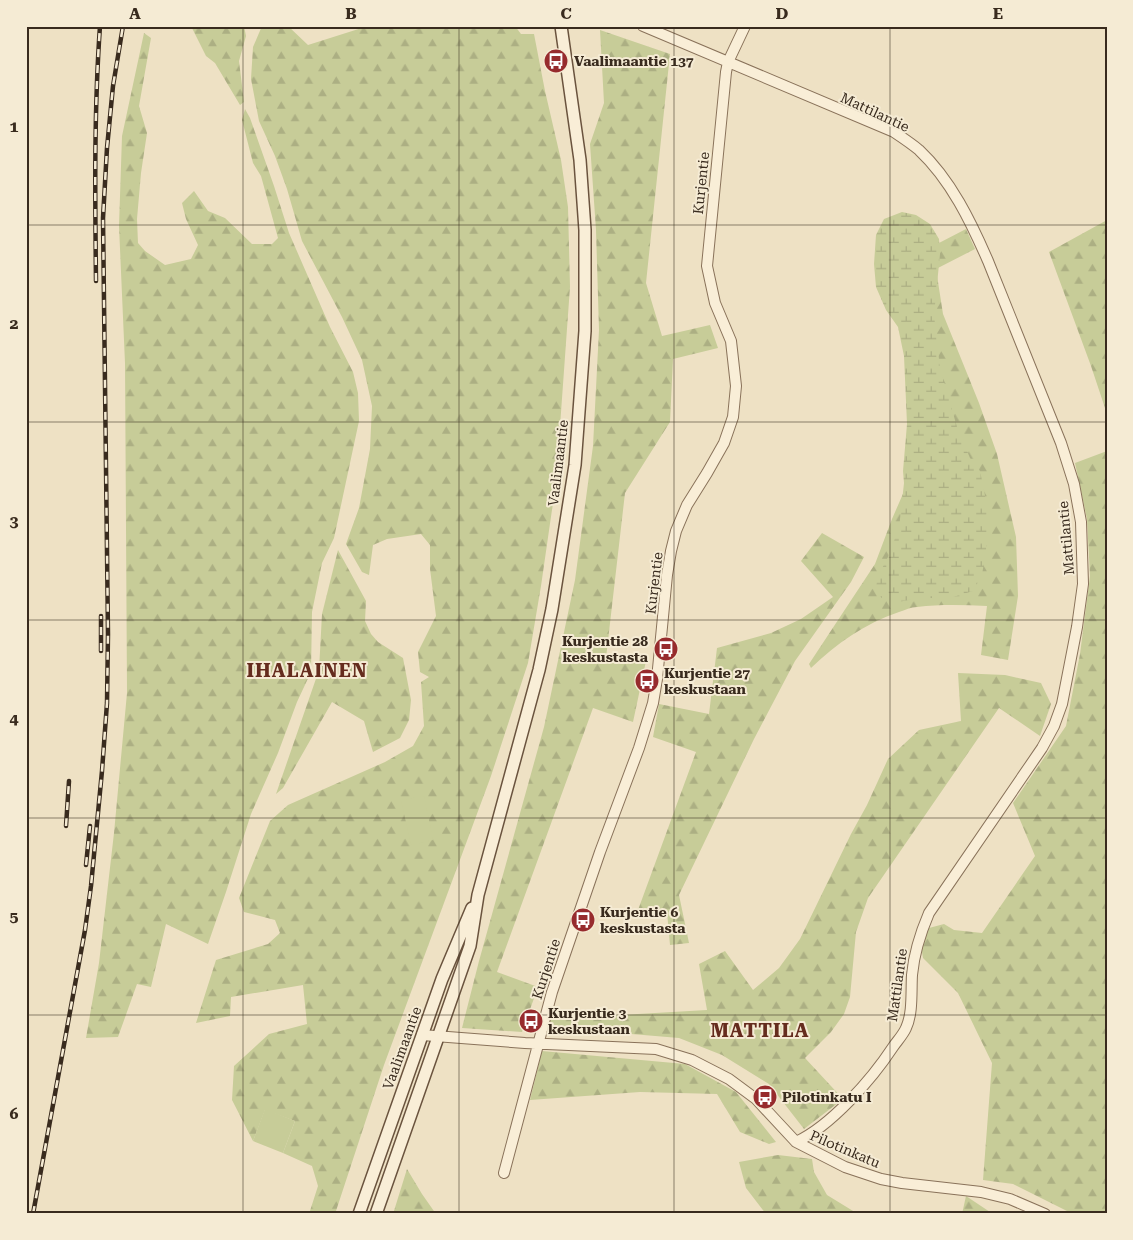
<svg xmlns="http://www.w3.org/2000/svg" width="1133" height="1240" viewBox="0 0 1133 1240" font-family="'Roboto Serif',serif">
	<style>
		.forest { fill: url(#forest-firs) }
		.wetland { fill: url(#wetland-marsh) }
		.pitch { fill: #c7cc98 }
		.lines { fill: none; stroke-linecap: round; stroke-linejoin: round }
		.tertiary-casing { stroke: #89725a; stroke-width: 12 }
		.secondary-casing { stroke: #6a533e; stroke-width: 14 }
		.tertiary { stroke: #f9eed7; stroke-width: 10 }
		.secondary { stroke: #f9eed7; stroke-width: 11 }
		.rail-casing { stroke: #392b1e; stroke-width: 4.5 }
		.rail { stroke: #f5ebd4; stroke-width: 2.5; stroke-dasharray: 8; stroke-linecap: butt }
		.grid { fill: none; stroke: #392b1e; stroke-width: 1; stroke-opacity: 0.55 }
		.labels { text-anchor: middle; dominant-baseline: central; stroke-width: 4; stroke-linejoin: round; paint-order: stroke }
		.poi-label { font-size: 14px; font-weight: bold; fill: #392b1e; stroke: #f5ebd4; text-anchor: start }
		.street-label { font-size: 14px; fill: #392b1e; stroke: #f5ebd4 }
		.district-label { font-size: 19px; font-weight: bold; letter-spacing: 1px; fill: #652c1e; stroke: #f5ebd4 }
		.neatline { fill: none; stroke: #392b1e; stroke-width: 2 }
		.grid-label { font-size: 16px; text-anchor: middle; font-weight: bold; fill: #392b1e }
	</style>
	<defs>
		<pattern id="forest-firs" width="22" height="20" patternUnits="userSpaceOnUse" patternTransform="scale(1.25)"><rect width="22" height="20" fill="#c7cc98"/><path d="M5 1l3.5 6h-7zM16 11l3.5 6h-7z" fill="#acaf83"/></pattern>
		<pattern id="wetland-marsh" width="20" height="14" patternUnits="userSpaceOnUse" patternTransform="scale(1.25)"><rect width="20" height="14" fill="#c7cc98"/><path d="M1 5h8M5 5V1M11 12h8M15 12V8" fill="none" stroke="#acaf83"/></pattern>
	</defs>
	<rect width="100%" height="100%" fill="#eee1c4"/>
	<path class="forest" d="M191,26H244L246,36L239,61L244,102L240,105L215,63L206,56Z
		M262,26H288L308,45L368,26H515L521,34H534L545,91L561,160L568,207L570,287L556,482L541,586L528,663L491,776L384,1065L335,1214H309L318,1186L312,1166L283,1153L295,1121L265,1110L253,1141L232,1100L234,1066L269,1034L307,1024L303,985L231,997L230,1016L196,1023L216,960L268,944L280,933L275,920L244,912L239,898L270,821L288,805L385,762L413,746L424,726L421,682L429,677L420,672L418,652L436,616L430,569V545L421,534L387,539L373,545L369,575L362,572L346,544L359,508L370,449L372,406L362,360L342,317L302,241L287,189L275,156L259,121L251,79L253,47Z
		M600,30L670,54L646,283L662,336L710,325L718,348L673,359L670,422L625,493L606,658L646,661L633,722L593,708L497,972L538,987L522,1032L462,1028L479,961L544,727L575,580L593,446L599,330L596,230L590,144L604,103Z
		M144,33L151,38L139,106L147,133L141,173L137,219L138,243L145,251L165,265L191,259L198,245L186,219L182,203L194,191L208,211L225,218L252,244H272L278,238L261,176L253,163L242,120L245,109L250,118L274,186L289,233L330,327L353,372L358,393L359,421L334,538L322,563L312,612L311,672L297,702L278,753L251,814L226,892L208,944L166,924L151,987L137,984L118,1037L86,1038L99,963L114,833L127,693L125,363L119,226L122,136Z
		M1107,220V414L1091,366L1049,252Z
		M966,229L975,249L936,269L943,314L979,403L997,454L1016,537L1018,596L1008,660L981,655L987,606C964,605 941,604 917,607C911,607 905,610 899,612C864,624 837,643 811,668L809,664L875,564L892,519L926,441L910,258Z
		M1107,451V1214H1073L1013,1184L983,1180L992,1063L958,993L923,958L920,940L929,928L944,924L954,930L982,933L1035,856L1013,803L1066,726L1080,654L1090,576L1087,519L1075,463Z
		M822,533L864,557L851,582L795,661L754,739L679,895L689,943L670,945L667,912L638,910L696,752L653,737L659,704L709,714L717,648L771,633L801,619L833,597L801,561Z
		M338,550L366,601L365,621L371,634L378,642L403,658L411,700L409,720L400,738L373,752L364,721L332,702L283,788L276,794L319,670L322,614Z
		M958,673L1005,675L1041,683L1051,704L1040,736L999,708L868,898L856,932L850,997L844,1014L831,1032L805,1058L843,1099L804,1129L769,1084L722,1055L679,1038L548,1027L551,1019L707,1010L699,964L725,951L753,990L779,968L800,939L851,834L867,805L888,759L919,730L961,721Z
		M542,1051L685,1064L736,1092L776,1142L769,1144L740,1132L717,1094L640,1092L530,1100Z
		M778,1155L812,1159L814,1172L827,1195L858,1214H766L746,1188L739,1162Z
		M407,1169L422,1194L436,1214H393Z
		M966,1196L990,1212V1214H962Z"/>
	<path class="wetland" d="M902,212L916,215L930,224L939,239L940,254L934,315L940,368L957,427L970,458L980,471L988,510L987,543L982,575L973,591L950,598H920L898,602L883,599L875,592L878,576L888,557L899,528L904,483L903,471L907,424L904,356L898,327L886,310L876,287L874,264L876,235L884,219Z"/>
	<path class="pitch" d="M424,796L433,840L411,845L401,800Z
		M265,1109L295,1121L283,1153L253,1141Z"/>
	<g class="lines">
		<defs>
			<path id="tertiary" d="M643,26L894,132C903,138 912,144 919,150C951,180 971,222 988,261L1061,443L1074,484L1081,522L1083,584L1077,627L1062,704L1054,726L1042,748L929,913C920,934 914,953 912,975C911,992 913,1013 906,1028C903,1035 897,1041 893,1047C872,1079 831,1126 796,1142
				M422,1035L525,1043L656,1049L692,1060L729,1079L756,1099L796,1142L845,1167L881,1179L902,1183L981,1192L1010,1199L1045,1214
				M504,1173L552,992L600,852L639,748L653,703L657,679L667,575L671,551L676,531L687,505L707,473L724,443L733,417L736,386L731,341L715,303L707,266L726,72L728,62L745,26"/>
			<path id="secondary" d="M359,1214L442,979L472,908
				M376,1214L470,946L478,895L539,670L552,609L575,465L585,331V230L580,160L561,26"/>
		</defs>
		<use href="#tertiary" class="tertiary-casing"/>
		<use href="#secondary" class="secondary-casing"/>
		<use href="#tertiary" class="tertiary"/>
		<use href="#secondary" class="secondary"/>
		<defs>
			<path id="rail" d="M96,281C95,196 94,111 100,26
				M101,651V616
				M66,826L69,781
				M86,865L90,826
				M33,1214L85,930L91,886L102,771L107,703L108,634L103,218L107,148L113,86L123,26"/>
		</defs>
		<use href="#rail" class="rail-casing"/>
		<use href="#rail" class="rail"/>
	</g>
	<path class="grid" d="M243,26V1214M459,26V1214M674,26V1214M890,26V1214M26,225H1107M26,422H1107M26,620H1107M26,818H1107M26,1015H1107"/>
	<defs>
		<symbol id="bus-disc" viewBox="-11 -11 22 22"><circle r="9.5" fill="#972b2d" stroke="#f5ebd4"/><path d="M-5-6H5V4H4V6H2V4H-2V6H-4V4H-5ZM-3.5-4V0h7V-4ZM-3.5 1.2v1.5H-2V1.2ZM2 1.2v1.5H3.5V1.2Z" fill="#fff"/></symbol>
	</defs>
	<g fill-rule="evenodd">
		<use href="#bus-disc" x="542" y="47" width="28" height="28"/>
		<use href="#bus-disc" x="652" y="635" width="28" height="28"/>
		<use href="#bus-disc" x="633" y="667" width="28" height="28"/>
		<use href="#bus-disc" x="569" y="906" width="28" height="28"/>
		<use href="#bus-disc" x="517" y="1007" width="28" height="28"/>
		<use href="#bus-disc" x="751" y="1083" width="28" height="28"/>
	</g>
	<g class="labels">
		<g class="poi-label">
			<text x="574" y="61">Vaalimaantie 137</text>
			<text x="648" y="641" text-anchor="end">Kurjentie 28<tspan x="648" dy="16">keskustasta</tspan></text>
			<text x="664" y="673">Kurjentie 27<tspan x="664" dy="16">keskustaan</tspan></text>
			<text x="600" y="912">Kurjentie 6<tspan x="600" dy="16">keskustasta</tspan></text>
			<text x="548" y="1013">Kurjentie 3<tspan x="548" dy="16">keskustaan</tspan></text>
			<text x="782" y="1097">Pilotinkatu I</text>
		</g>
		<g class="street-label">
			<text transform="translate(875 112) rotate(25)">Mattilantie</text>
			<text transform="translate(701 183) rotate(-84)">Kurjentie</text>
			<text transform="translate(558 463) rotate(-83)">Vaalimaantie</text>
			<text transform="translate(1066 538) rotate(-95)">Mattilantie</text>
			<text transform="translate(654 583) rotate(-83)">Kurjentie</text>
			<text transform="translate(546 969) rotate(-72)">Kurjentie</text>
			<text transform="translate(897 985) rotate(-82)">Mattilantie</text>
			<text transform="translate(402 1048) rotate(-70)">Vaalimaantie</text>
			<text transform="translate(845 1149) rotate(23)">Pilotinkatu</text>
		</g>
		<g class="district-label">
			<text x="307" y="670">IHALAINEN</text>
			<text x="760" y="1030">MATTILA</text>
		</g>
	</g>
	<rect width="1133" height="1240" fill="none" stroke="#f5ebd4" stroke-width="55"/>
	<rect x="28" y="28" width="1078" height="1184" class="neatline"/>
	<g class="grid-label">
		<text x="135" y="19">A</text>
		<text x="351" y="19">B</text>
		<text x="566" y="19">C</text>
		<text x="782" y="19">D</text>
		<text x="998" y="19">E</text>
		<text x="14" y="132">1</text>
		<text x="14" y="329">2</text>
		<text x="14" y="527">3</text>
		<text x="14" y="724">4</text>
		<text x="14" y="922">5</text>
		<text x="14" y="1119">6</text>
	</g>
</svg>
